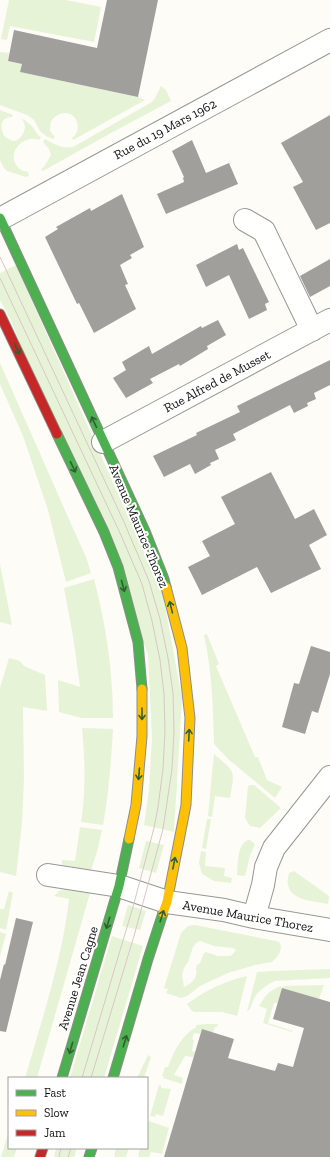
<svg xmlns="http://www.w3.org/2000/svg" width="330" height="1157" viewBox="0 0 330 1157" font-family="'Zilla Slab',serif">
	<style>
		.green { fill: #e7f3d7; fill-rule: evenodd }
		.building { fill: #a19f9c }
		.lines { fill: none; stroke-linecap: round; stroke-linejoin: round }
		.street-casing { stroke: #979795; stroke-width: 24 }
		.fast-casing { stroke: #8e8d8b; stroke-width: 11 }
		.slow-casing { stroke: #8e8d8b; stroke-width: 11 }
		.jam-casing { stroke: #8e8d8b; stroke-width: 11 }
		.street { stroke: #fffffe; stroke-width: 22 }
		.fast { stroke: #4caf50; stroke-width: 9 }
		.slow { stroke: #ffc107; stroke-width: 9 }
		.jam { stroke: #c62828; stroke-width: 9 }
		.tram { stroke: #d9c6c7; stroke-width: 1 }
		.oneway { stroke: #2e6030 }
		.labels { text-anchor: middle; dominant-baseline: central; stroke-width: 4; stroke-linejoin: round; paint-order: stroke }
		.street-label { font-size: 13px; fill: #111; stroke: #fff }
	</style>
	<rect width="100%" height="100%" fill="#fdfcf7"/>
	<path class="green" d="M9,0H66L101,7L94,42L10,26L7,40L1,39Z
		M0,52L9,53L8,61L22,64L20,72L138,97L145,100L73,140L72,138C79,134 80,122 73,116C66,110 55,114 51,122C50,125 50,128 50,131L55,137L53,139L46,136L40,131L34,120L27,115L0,105Z
		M161,86L166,90L171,101L111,133L43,171L41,169L44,167L51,155L49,149L43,142L45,139C53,144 63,149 73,147L152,102L155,98Z
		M0,110L13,115L12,117C0,117 0,127 4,136C7,138 10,140 13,141C19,141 25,133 25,127C25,124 23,121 22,118L32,126L38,135L41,137L39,140C25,134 6,152 17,166C20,170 23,171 28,172L29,176L26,177L7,171L4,168L0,160Z
		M16,265L163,595L182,698L174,832L144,825L149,790L152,738L148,654L11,321L0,300V273Z
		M0,363L72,526L86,557L91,573L66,582L48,510L23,436L0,384Z
		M0,564L12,625L0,622Z
		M94,579C106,625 113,671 113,718H82L59,712L58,680L80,687L73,636L64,588Z
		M207,634L219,664L216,666L255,757H258L267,780L282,787L275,798L228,759L214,744C213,707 212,671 204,635Z
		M9,658L17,660L21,662L24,666L45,675L47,711L23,707L24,778L22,823L16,876L0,872V688Z
		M82,728L113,729C111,761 109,793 103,825L81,822C86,790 85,760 82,728Z
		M214,754C236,773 235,770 230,798L215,796L212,817L208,816Z
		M250,785H254L281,808L260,828L250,826L245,818L248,786Z
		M207,819H211L206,849L202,848Z
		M80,827L102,830L97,852L91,870L62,865V860L75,861Z
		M248,840H250L255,844L250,856L245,876L237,875C238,864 237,844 248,840Z
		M146,841L164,845L156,873L139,868Z
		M201,851L206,852L205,866L225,868L224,876L232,878L231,883L214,881L202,874L199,863Z
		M294,871L329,896L328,904C315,901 291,901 288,885C287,882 288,877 289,873Z
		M68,887L90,893L37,1078H25C42,1019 62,960 69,899L54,896L59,891Z
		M9,891L13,893L6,930L0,928V909H4Z
		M128,905L146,911L140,930L122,926Z
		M195,925L276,941L279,942L281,946L280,952L277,957L272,962L255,965L228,973L200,986L187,996L181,998L166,993L168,989L164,988L181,933L188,926ZM200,941L214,946L233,948L236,950L232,955L230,956H218L206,952L204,953L200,963C193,966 198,969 196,975C195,980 189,985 184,987L182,975L184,968L188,962L193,947L196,943Z
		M0,932L6,934L0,956Z
		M112,936L143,946L104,1078H70Z
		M330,969V978L275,981C268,984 261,989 256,995C252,1001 252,1008 247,1012L257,972L272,971Z
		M247,976L237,1016L222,1012H195L192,1011L187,1004C205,991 224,981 247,976Z
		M324,985L319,999L282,988L278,1003H274L268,1023L293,1031L292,1032L263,1023L267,1009L259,1006C265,996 269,990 281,986L282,988L284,986Z
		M206,1024H218L217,1027H215L213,1033L202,1029L200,1034L194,1033L192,1039L194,1040L192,1051L195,1052L193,1057L185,1056L174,1075L183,1078L182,1084L163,1078L164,1077L162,1076L165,1067H168C174,1051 181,1036 196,1027V1025Z
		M148,1055L151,1057L144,1078H137Z
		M159,1085H161V1088L171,1089L163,1116L156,1114L155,1117L150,1116Z
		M149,1121L169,1128L162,1154L151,1152L149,1157H138L140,1148H147V1126Z
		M9,1131V1148H17L14,1157H1Z
		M56,1148H77L74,1157H54Z
		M116,1148H129L126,1157H114Z"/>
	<path class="building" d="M107,0H158L138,97L20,72L22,64L8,61L14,30L97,48Z
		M330,115V223L316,230L293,187L303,182L281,143Z
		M192,140L206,173L229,163L238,184L166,214L157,194L184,182L183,178L184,177L172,151Z
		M122,194L144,247L130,255L132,258L120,265L128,284L125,285L136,309L94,333L79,303L77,304L45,237L58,229L56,227L90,208L91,211Z
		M237,244L239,250L243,248L269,302L265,304L267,310L249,319L229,275L206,287L196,265Z
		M330,259V286L310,297L300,276Z
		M218,320L226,335L207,346L208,349L180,366L179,364L150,379L153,383L126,398L113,378L126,370L122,362L149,346L152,354L201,326L202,328Z
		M330,360V385L314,393L316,399L307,403L308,406L294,413L290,405L233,434L236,440L215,450L219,459L210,463L211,465L195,474L190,464L164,477L153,456L197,435L196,433L240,412L237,406Z
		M271,472L295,519L314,509L327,535L309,545L321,569L271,593L257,567L202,595L188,567L210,556L202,541L235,524L221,497Z
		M311,646L330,652V674L318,713L312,711L305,734L282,727L294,683L299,684Z
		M16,918L33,922L6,1032L0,1031V980L4,964L5,965Z
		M282,988L330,1002V1157H164L202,1029L234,1039L228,1058L275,1071L278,1063L293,1067L304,1028L273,1019Z"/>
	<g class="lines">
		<defs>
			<path id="street" d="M0,219L330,40
				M245,220L264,231L312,330
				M103,442L330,320
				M48,875L119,886L167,902L224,910L254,917L330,930
				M254,917L263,885L266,867L274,848L330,777"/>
			<path id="fast" d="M0,218L145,531L164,579L166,587
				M57,434L104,532L118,567L138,642L142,689
				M62,1078L119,886L129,839
				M113,1078L148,959L163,913
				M89,1157L92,1148"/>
			<path id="slow" d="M129,839L136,805L142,736V689
				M163,913L167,902L186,805L190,718L182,648L166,587"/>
			<path id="jam" d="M0,314L57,434
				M40,1157L43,1148"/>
		</defs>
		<use href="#street" class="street-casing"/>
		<use href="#fast" class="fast-casing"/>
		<use href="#slow" class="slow-casing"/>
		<use href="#jam" class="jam-casing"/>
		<use href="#street" class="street"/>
		<use href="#fast" class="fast"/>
		<use href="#slow" class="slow"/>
		<use href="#jam" class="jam"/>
		<path class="tram" d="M0,257L124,522L149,581L160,619L168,658L173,693L174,731L172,769L163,829L134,936L91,1078
			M0,278L120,533L142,584L152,621L160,660L164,694L165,731L163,769L158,807L154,828L133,907L82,1078
			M59,1157L61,1148
			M68,1157L71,1148"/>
	</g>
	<defs><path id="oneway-shaft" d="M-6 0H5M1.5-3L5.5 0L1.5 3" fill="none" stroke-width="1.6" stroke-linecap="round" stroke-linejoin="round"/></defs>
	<g class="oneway">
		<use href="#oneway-shaft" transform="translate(17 349) rotate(65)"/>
		<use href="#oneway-shaft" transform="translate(94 422) rotate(-115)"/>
		<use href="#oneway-shaft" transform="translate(73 467) rotate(64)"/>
		<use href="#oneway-shaft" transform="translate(123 586) rotate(75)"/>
		<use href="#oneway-shaft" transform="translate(171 607) rotate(-104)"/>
		<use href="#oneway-shaft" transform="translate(142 714) rotate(90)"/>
		<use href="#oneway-shaft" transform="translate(189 735) rotate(-87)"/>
		<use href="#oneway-shaft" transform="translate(139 774) rotate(95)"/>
		<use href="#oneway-shaft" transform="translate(174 863) rotate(-79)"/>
		<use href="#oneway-shaft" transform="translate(162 916) rotate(-72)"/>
		<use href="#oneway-shaft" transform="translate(108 923) rotate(107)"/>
		<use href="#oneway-shaft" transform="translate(125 1041) rotate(-73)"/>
		<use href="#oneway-shaft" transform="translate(71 1048) rotate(106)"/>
	</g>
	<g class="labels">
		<g class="street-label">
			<text transform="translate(165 129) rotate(-28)">Rue du 19 Mars 1962</text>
			<text transform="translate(217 381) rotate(-28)">Rue Alfred de Musset</text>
			<text transform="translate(139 526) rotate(67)">Avenue Maurice Thorez</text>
			<text transform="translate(248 916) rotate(10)">Avenue Maurice Thorez</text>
			<text transform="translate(78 978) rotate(-73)">Avenue Jean Cagne</text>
		</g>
	</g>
	<rect x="8" y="1077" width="140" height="72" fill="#ffffff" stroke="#a0a0a0"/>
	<rect x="16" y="1090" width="20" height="6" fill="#4caf50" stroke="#a0a0a0"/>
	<text x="44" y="1097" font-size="12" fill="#111111">Fast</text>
	<rect x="16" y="1110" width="20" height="6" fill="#ffc107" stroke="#a0a0a0"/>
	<text x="44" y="1117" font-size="12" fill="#111111">Slow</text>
	<rect x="16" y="1130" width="20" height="6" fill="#c62828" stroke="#a0a0a0"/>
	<text x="44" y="1137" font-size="12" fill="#111111">Jam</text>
</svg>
